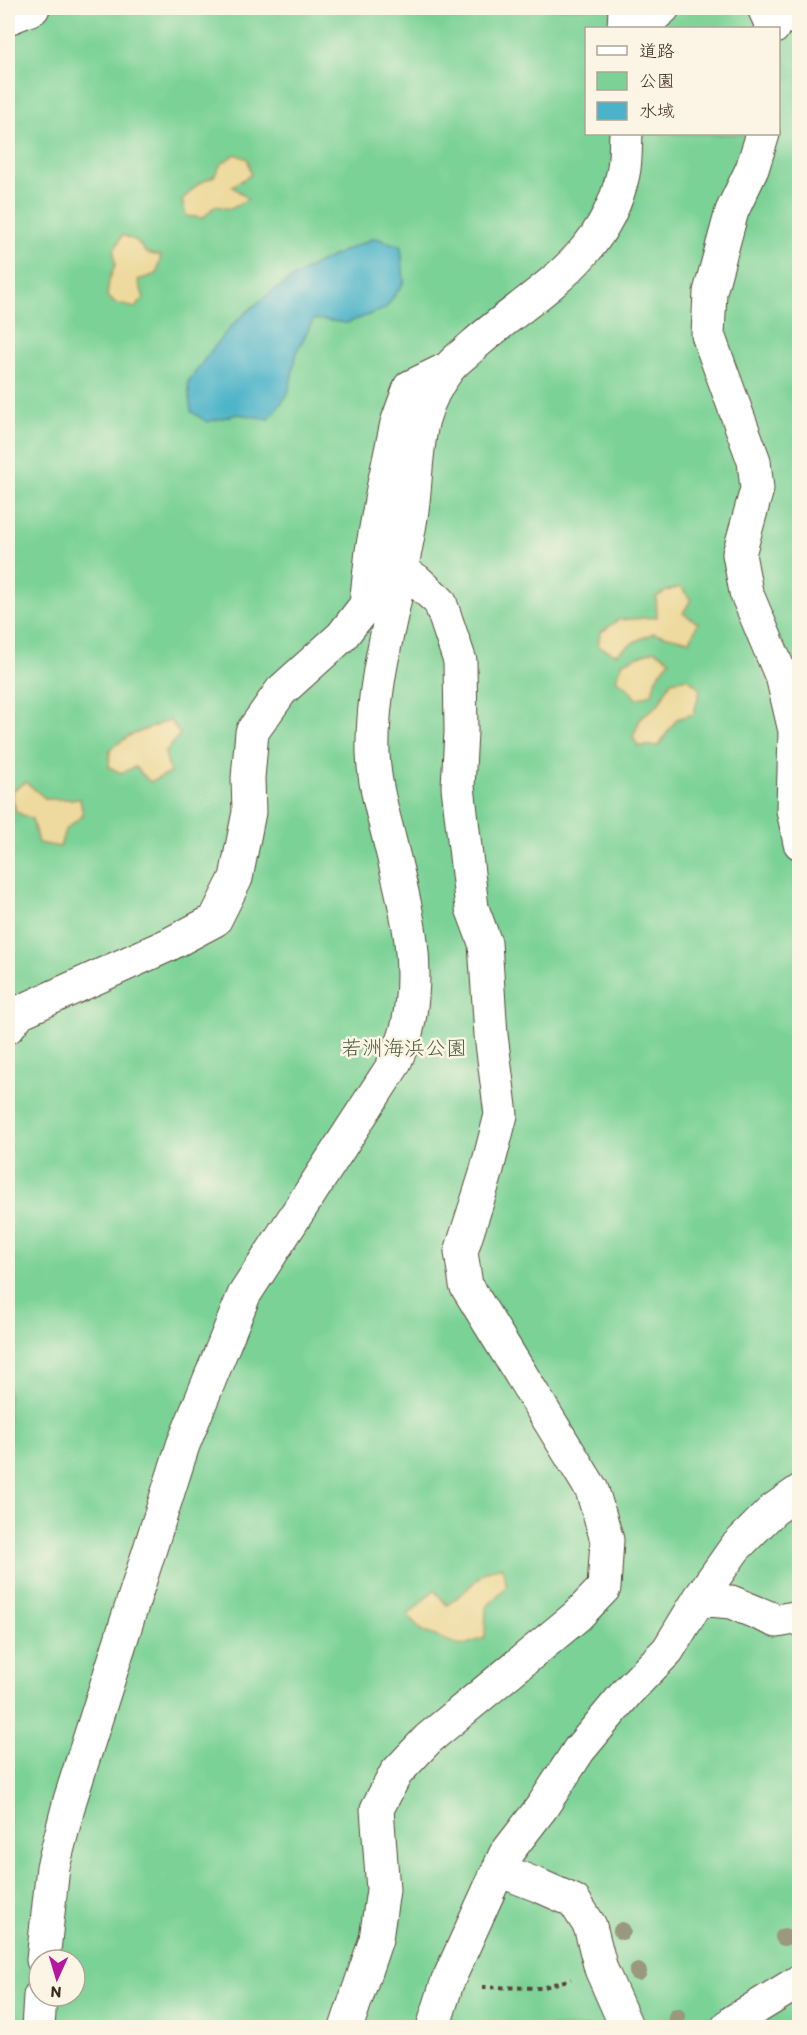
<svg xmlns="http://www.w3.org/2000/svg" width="807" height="2035" viewBox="0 0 807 2035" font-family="Itim,'Klee One',sans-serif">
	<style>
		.green { fill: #7ad296; stroke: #5a7e5a; stroke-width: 1.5; fill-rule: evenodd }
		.sand { fill: #eeda9e; stroke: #94825e; stroke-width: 1.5 }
		.water { fill: #4bb3c9; stroke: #436e74; stroke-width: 1.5 }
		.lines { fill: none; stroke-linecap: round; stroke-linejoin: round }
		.minor-casing { stroke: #574537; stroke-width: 35 }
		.path { stroke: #574537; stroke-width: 4; stroke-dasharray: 4.5 4.5; stroke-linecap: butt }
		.minor { stroke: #fff; stroke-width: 33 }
		.tree { fill: #9a987d }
		.labels { text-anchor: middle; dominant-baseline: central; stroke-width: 5; stroke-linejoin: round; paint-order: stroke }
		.park-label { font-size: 21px; fill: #4e5c42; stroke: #fcf5e5 }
	</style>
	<rect width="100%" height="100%" fill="#fcf5e5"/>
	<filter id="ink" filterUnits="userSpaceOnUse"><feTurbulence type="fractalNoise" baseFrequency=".0167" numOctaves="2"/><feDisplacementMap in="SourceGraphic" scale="12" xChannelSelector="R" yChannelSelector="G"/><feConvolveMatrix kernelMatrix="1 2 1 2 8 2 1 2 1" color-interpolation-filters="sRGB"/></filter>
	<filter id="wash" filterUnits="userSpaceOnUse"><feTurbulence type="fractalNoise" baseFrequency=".008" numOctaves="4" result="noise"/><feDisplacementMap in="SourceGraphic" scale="24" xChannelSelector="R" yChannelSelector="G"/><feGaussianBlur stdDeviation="1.35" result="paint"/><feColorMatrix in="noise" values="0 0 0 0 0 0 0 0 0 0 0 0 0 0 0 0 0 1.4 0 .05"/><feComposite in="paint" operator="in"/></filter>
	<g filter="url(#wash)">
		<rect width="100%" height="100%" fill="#f6e1c6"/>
		<path class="green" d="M8,8H799V2027L8,2028ZM586,28H778V134H586ZM39,1960H75V1996H39Z"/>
		<path class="sand" d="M235,154L248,159L251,175L232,186L248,199L231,209L215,206L203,218L186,216L182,200L198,184L214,176L221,164Z
			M122,235L137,241L146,253L161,256L157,274L138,280L144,298L135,308L115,303L107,296L109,280L115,266L114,251Z
			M681,587L691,600L683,613L698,623L690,641L654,633L636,641L616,654L598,646L600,633L618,620L657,617L656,597L666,591Z
			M655,650L670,660L656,678L652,694L636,699L626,686L616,679L623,662Z
			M688,678L700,689L694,714L677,719L658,746H638L633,737L641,717L658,705L671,681Z
			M170,720L180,734L165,753L170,773L150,782L135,767L121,773L109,767L110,749L129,736Z
			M26,782L46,799H80L83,815L65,830L60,847L38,843L32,819L16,812L11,791Z
			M502,1566L507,1586L486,1608L485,1638L461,1646L422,1631L408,1615L434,1590L447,1605L463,1593L484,1572Z"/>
		<path class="water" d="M375,238L401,246L404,282L385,309L347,323L314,319L297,351L288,394L269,419L238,414L207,422L191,411L188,382C204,361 220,336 240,318C278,283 327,256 375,238Z"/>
	</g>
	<g filter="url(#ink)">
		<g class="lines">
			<defs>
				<path id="minor" d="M764,8L773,28
					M794,8L800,21
					M8,18L33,8
					M624,28L625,8
					M643,28L648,21L663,8
					M763,134L752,169L732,211L710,292L708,335L754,461L757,489L739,554L746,592L783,680L795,731L793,810L800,843
					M8,1027L20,1012L168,945L215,920L236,878L249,812L248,778L252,732L281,691L342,636L366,605L372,551L383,489L397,423L410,387L449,368
					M699,1599L735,1548L773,1510L800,1491
					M497,1873L509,1874L540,1886L574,1901L590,1926L601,1969L627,2028
					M43,1960L53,1867L70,1800L183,1445L244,1295L394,1064C399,1052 405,1039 408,1025C422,956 404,901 388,834C381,807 374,781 373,753C371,670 401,592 412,510C416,480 416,448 423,419C428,402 438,382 449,368C456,359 467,352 475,344C535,292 605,259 623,174C626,161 625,147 626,134
					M38,2028L40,1996
					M346,2028L376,1939L383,1890L377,1809L396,1773L428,1739L577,1616L604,1588L607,1540L592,1490L466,1285L461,1252L485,1177L501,1115L491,1035L485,943L472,908L458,787L461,732L460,661L440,602L416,580L400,570
					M433,2028L447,1983L505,1855L542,1807L579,1750L628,1691L668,1650L699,1599L731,1602L777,1621L800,1617
					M727,2028L734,2021L800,1981"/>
			</defs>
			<use href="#minor" class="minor-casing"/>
			<path class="path" d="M482,1987L541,1988L571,1979"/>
			<use href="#minor" class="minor"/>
		</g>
		<g class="tree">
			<circle cx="622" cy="1931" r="9"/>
			<circle cx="784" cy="1937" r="9"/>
			<circle cx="638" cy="1972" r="9"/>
			<circle cx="677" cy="2017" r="9"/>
		</g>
	</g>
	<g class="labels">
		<g class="park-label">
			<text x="404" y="1047">若洲海浜公園</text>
		</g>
	</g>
	<rect width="807" height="2035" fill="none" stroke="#fcf5e5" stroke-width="30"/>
	<rect x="585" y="27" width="195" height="108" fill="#fcf5e5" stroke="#afa495" stroke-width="1.5"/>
	<rect x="597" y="46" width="30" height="9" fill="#ffffff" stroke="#afa495" stroke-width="1.5"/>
	<text x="639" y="57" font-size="18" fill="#3b2a1e">道路</text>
	<rect x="597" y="72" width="30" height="18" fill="#7ad296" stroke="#afa495" stroke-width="1.5"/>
	<text x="639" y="87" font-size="18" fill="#3b2a1e">公園</text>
	<rect x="597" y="102" width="30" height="18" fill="#4bb3c9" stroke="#afa495" stroke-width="1.5"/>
	<text x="639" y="117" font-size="18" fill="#3b2a1e">水域</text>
	<g transform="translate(57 1978) rotate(184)"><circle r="28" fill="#fcf5e5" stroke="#afa495" stroke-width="1.5"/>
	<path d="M0-4.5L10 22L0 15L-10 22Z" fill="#b5179e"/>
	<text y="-9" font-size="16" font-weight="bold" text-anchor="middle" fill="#3b2a1e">N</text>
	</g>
</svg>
